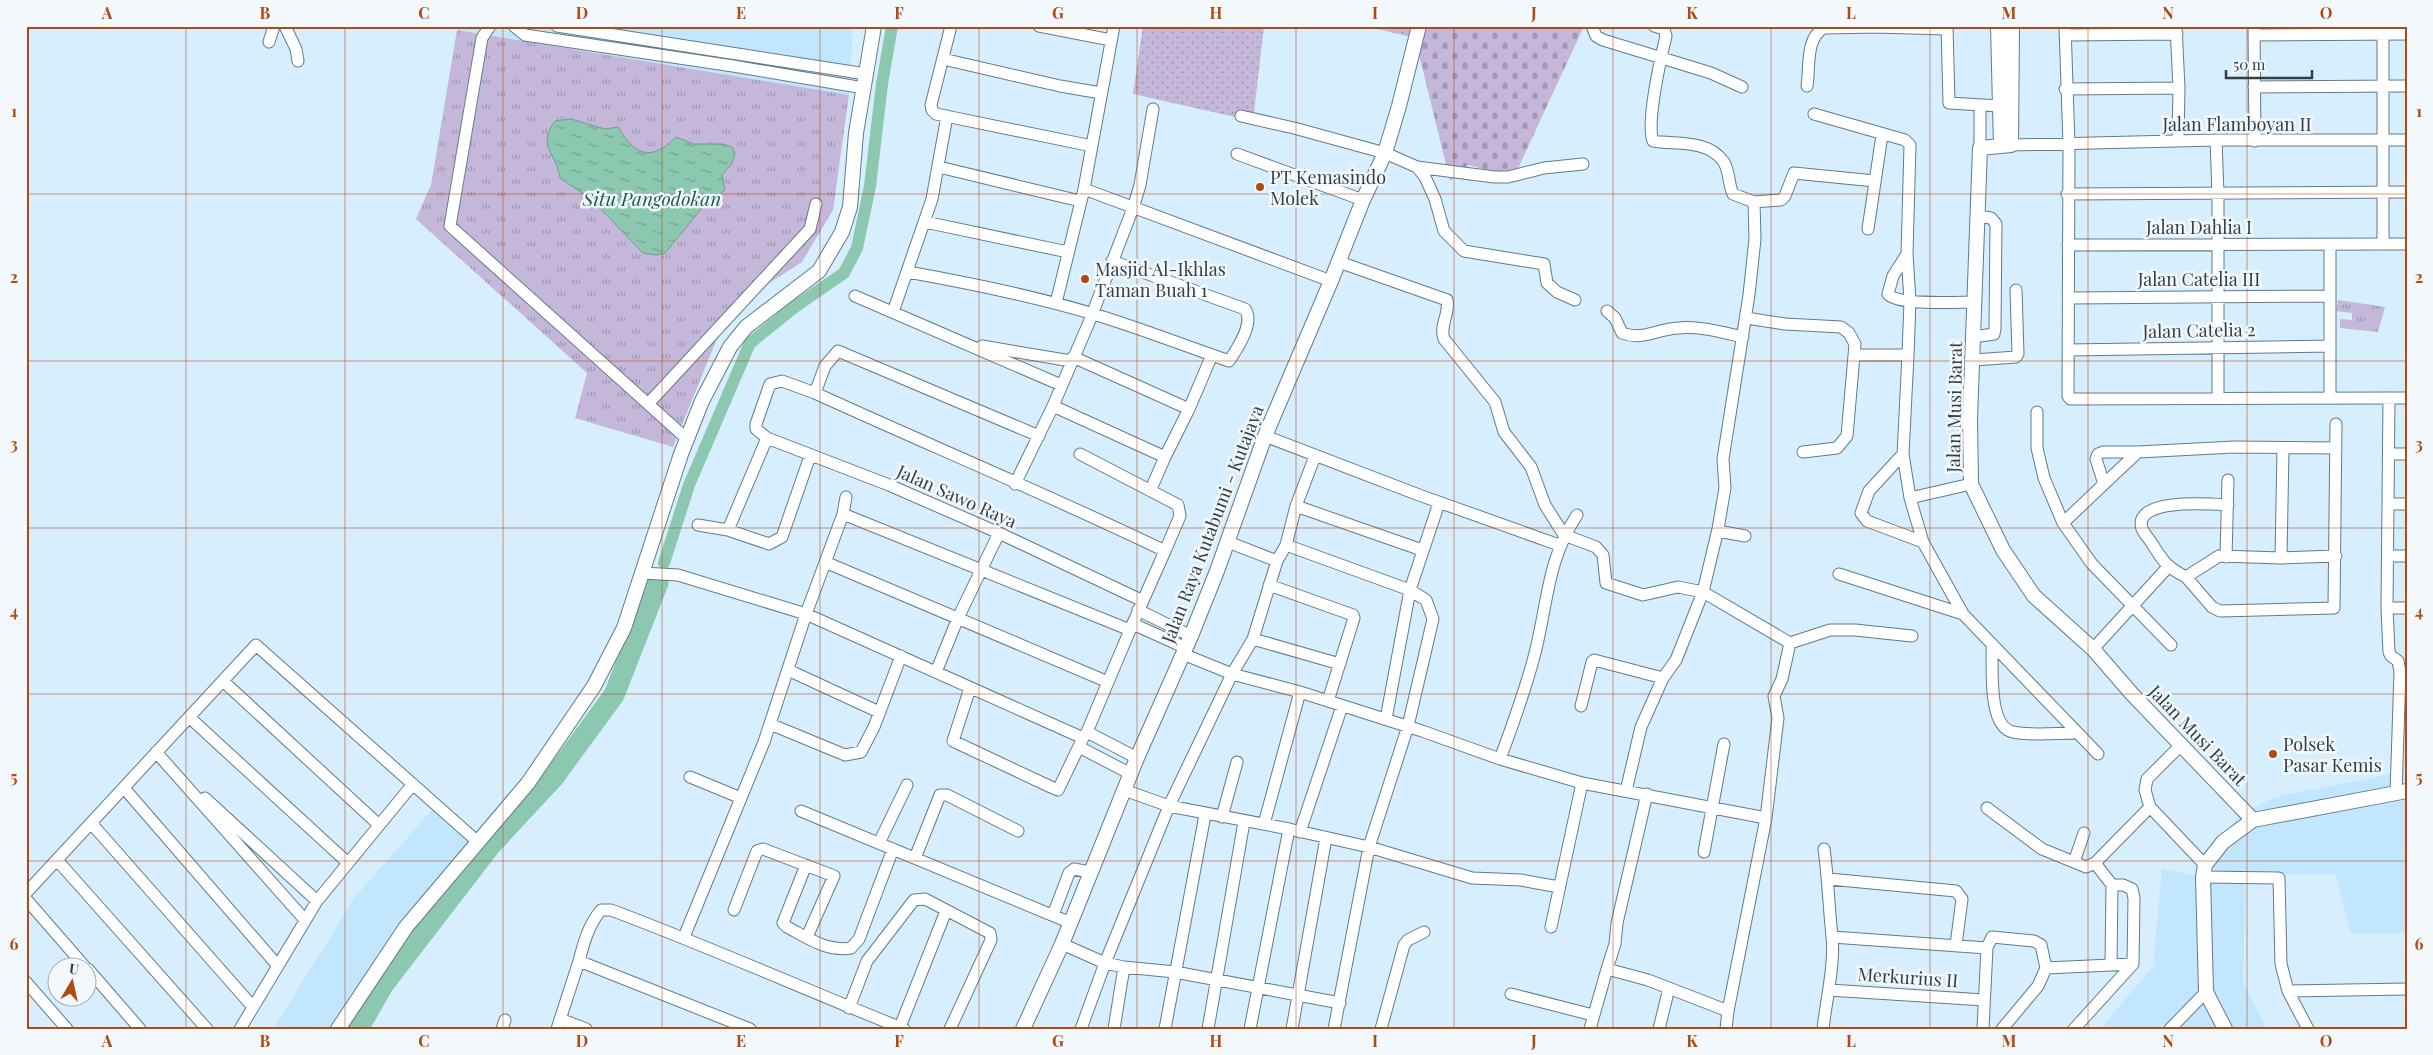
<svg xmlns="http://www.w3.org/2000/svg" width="2433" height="1055" viewBox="0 0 2433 1055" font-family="'Playfair Display',serif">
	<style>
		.built { fill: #c1e6fe }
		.grass { fill: url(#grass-dots) }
		.cemetery { fill: url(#cemetery-stones) }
		.park { fill: url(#park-tufts) }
		.water { fill: url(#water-ripples); stroke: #719e90 }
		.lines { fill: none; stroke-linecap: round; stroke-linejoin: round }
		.canal { stroke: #8cc7b0; stroke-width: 12 }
		.river { stroke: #8cc7b0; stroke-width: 21 }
		.minor-casing { stroke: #617b8c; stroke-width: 13 }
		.tertiary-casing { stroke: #617b8c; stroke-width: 16 }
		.minor { stroke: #fff; stroke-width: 11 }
		.tertiary { stroke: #fff; stroke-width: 14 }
		.grid { fill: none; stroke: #ae4b13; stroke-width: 1; stroke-opacity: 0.55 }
		.poi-dot { fill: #ae4b13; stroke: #f2f8fc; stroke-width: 2 }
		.labels { text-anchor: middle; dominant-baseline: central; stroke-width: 5; stroke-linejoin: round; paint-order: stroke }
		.street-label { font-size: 18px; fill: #333f46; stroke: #f2f8fc }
		.poi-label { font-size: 18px; fill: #333f46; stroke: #f2f8fc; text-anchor: start }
		.water-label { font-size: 19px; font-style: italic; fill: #17604a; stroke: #f2f8fc }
		.neatline { fill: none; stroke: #ae4b13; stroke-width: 2 }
		.grid-label { font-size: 16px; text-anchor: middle; font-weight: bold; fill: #ae4b13 }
	</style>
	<defs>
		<pattern id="grass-dots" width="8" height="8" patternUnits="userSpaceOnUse" patternTransform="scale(1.25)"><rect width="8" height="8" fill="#c5b7da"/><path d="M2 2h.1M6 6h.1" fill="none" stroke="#a196b3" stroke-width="1.8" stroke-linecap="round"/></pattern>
		<pattern id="cemetery-stones" width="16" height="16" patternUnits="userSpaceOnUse" patternTransform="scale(1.25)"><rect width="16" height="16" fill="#c5b7da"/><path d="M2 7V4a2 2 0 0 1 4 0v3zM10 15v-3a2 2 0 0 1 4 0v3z" fill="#a196b3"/></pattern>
		<pattern id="park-tufts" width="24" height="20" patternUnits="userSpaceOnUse" patternTransform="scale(1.25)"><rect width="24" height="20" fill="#c5b7da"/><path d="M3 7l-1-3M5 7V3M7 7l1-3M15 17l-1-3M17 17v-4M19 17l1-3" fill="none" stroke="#a196b3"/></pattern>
		<pattern id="water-ripples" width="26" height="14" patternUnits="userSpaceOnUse" patternTransform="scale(1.25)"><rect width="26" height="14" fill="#8cc7b0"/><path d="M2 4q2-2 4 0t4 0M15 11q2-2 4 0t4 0" fill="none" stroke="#73a391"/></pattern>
	</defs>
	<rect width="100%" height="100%" fill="#d6eefd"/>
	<path class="built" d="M456,26H853L849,95L457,30Z
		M2399,721H2407V933H2351L2335,875L2246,873L2243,982L2267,1029H2100L2153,967L2162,869L2203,877L2237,817L2275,797L2397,773Z
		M438,803L475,834L402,920L331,1029H273L356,896Z"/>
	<path class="grass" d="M1143,26H1264L1253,121L1133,94Z
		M1365,26H1418L1415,38Z"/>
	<path class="cemetery" d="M1418,26H1584L1514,177L1468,165L1450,181L1415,38Z"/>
	<path class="park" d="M457,30L849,95L833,210L802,262L746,298L716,341L673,447L575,418L587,373L416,219L431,185Z
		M2338,300L2385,307L2378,332L2340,328V319L2352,320V313L2336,311Z"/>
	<path class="water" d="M571,119L605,129L618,127C635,156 651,162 676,137L693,144H723L732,147L735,154L731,165L722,175L725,190L703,207L665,253L656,255L643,253L592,200L560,178C557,153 536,147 555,121Z"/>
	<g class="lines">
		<path class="canal" d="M664,563L689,485L750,343L796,306L844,273L857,248L870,186L882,84L892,26"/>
		<path class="river" d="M358,1029L383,985L490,846L554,777L614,695L658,583"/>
		<defs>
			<path id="minor" d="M285,26L296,49L298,61
				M490,26L482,38L450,226L687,439
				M514,26L525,35L733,66L864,88
				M557,26L866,74
				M951,26L931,105L932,110L936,114L1092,146
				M1039,26L1111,40
				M1592,26L1596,36L1603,40L1711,73L1742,87
				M1654,26L1664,29L1666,36C1661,57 1646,123 1653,141C1676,145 1707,139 1723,161C1730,170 1728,184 1733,194L1754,202
				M1947,26L1949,103L1999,106
				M2065,26L2069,145L2068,396L2070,399L2407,398
				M2176,26L2179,88L2178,141
				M2254,26L2255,141
				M2065,35L2177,34
				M2254,35L2407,34
				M269,42L274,26
				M943,59L1060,86L1101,93
				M1807,86C1810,68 1805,38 1824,28L1876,27L1947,29
				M2254,87L2407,86
				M2065,89L2179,88
				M1980,106V148
				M1814,114L1905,140L1910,145L1907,254L1910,301L1908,355H1854
				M1241,116L1294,128L1385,153L1417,167L1425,177L1435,199L1444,231L1464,251L1544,264L1547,283L1557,292L1575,300
				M2216,140L2218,193V397
				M2011,145L2216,140H2407
				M1237,154L1363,200
				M939,167L1080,201
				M1417,167L1494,177H1508L1544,168L1583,164
				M1084,189L1331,281
				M2067,194L2407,192
				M925,222L1068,252
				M1868,229L1882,135
				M2383,244V26
				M2068,245L2407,244
				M2330,245V398
				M1907,254L1893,276L1888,294C1898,306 1958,302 1975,302
				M1339,262L1447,300C1450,314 1439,325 1444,339L1495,402L1504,432L1531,467L1545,505L1564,535L1596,547L1603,555L1606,583L1643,595L1678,587L1703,592L1790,643
				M908,272C969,283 1030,295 1090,313C1131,325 1172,341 1212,355
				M855,296L1061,385
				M2070,298L2330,296
				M1056,303L1084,189L1114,26
				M1607,311L1615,318L1622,333C1643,341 1657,329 1678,328C1701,326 1721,332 1743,337
				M893,312L932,199L947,116
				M1746,318L1785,324L1841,327L1849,333L1855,344L1847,436L1837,448L1803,452
				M1973,337L1994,334L1995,329L1996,224L1991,218L1977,216
				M982,346L1071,361
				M2069,350L2329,346
				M1908,355L1903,454L1910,498L1923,542L1963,614L2098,754
				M1073,357L1189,409L1212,355L1229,361C1237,349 1255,323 1245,309L1112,261
				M1974,360L2016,357L2018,354L2016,290
				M815,393L825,366L838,351L1039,436
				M2389,398L2387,608L2389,652L2391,656L2398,661L2400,672L2396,793
				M648,404L810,229L816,204
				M1053,406L1165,457L1189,409
				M2037,412V448L2044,478L2063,523
				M1265,436L1419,495L1559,545
				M2138,452L2104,484L2096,459L2098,454L2103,452H2138L2234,447L2336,448
				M1080,454L1178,505L1180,516L1165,551
				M1903,454L1869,491L1861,513L1867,521L1923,542
				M2389,454H2407
				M1015,484L1053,406L1090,320L1133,208L1140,185L1153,109
				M2104,484L2063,523L2092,564L2171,645
				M1151,489L1165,457
				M1910,498L1971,484
				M2388,504H2407
				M2228,505C2212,504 2132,497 2142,529C2144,533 2148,538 2151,542C2163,561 2165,566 2186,577L2219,556L2281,558L2336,556
				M1296,506L1422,550
				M843,514L846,497
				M698,525L728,530L767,438
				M728,530L769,544L782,537L810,456
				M1718,531L1745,536
				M1228,542L1277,561
				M1286,545L1410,590L1426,600L1433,619L1408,726L1369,847L1334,1029
				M2388,556H2407
				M2226,557L2228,480
				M2281,558L2283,449
				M825,562L1108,682L1130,630
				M642,573L678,575L806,614L1083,738L1087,732L1137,758
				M1839,574L1963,614
				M2186,577L2212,607L2220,611L2334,608L2336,424
				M1269,585L1353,615L1354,618L1328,701
				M2387,608H2407
				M1138,610L1191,636
				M1133,624L1186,648
				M1253,639L1340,664
				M1790,643L1830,630H1855L1912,636
				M1992,644C1993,665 1987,727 2013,732C2032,736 2056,733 2075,733
				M2093,649L2168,567
				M1183,654L1232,674L1300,692L1422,731L1500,759L1582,783L1766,818
				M788,670L879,712
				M936,672L958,618L999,533
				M223,681L379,825
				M970,688L953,741L1051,787L1058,790L1083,738
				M1581,706L1592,662L1594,660L1663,678
				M189,717L348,863
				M1386,719L1410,590L1439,503
				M770,724L845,755L861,752L874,727L901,656
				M1087,732L1108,682
				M2182,744L2147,779L2145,790L2150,807L2205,865
				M1079,747L1131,774
				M156,752L305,920
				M1500,759C1513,724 1526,689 1535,653C1548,602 1547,560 1577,515
				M690,777L741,798
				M124,788L278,966
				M1124,790L1169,806L1289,829L1369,847L1472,878L1521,880L1559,887
				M1626,791L1641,727L1663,678L1676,660L1703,592L1718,529L1725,488L1723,459L1749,295L1755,239L1754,202L1781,200L1785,196L1794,173L1875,181
				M205,798L317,901
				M1987,808L2042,849L2086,867L2095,863L2150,807
				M801,811L1071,923
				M1222,817L1237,762
				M91,823L253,1007
				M1264,824L1300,692
				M1300,832L1342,706
				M879,843L907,785
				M1704,852L1724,744
				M915,858L940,795H947L1018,831
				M57,860L207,1029
				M2074,862L2084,833
				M2095,863L2112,885L2111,964
				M806,865L783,923L787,927C808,938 827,952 851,948L859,939L893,849
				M2203,877L2279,878L2281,964L2288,991L2308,1029
				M1829,879L1956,891L1962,899L1956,945
				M2112,885H2123L2132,889L2134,898L2133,964
				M26,893L256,645L479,843
				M26,899L86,968
				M734,910L757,851L763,849L834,876L807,937
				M1053,915L1069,873L1074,869L1090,872
				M1551,927L1582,783
				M684,937L764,742L806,614L843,514L1130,630L1165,551C1049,495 931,446 815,393L782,381L770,384L756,424V429L767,438L889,485L999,533L1143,601
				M1832,937L1987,948
				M1062,944L1105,963L1124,967L1175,972L1340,1003
				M2046,968L2133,964
				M88,969L140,1029
				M1607,969L1615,944L1617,923L1647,794
				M26,982L67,1029
				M1829,990L1984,1000
				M2288,991L2407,989
				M1511,994L1593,1015
				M849,1008L867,961L914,900L925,899L990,933L991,940L950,1029
				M560,1019L586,1029
				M900,1027L946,911
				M240,1029L317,901L413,784
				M502,1029L505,1020
				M557,1029L579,961
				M750,1029L579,961C584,942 588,926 601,910H611C710,947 806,990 904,1029
				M1081,1029L1105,963L1169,806L1232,674L1253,639L1277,561L1286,545L1296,506L1315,456
				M1114,1029L1124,967
				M1165,1029L1205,815
				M1208,1029L1244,822
				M1250,1029L1289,829
				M1292,1029L1326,838
				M1381,1029L1404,945L1408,940L1424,932
				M1590,1029L1607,969L1648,980L1728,1011
				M1659,1029L1669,988
				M1726,1029L1728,1011L1766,818L1778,718L1774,696L1782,679L1790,643
				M1823,1029C1826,1001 1835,964 1832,937C1829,908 1828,878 1824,849
				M1983,1029L1987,948L1992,937L2034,941L2041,945L2046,968
				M2002,1029L2038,986L2046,968
				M2074,1029L2133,964
				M2170,1029L2206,992"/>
			<path id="tertiary" d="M1998,26L2001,146
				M2012,26L2011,145L1980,148L1970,419L1971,484L2003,550L2034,596L2093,649L2132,694L2253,820
				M338,1029L406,927L528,783L594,686L624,628L681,454L702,401L730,347L746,327L819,271L842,232L850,207L856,133L874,26
				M1023,1029L1062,944L1137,758L1191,636L1217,571L1265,436L1331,281L1363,200L1385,153L1399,106L1419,26
				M2225,1029L2206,992L2203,877L2205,865L2223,842L2253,820L2407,791"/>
		</defs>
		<use href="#minor" class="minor-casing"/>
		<use href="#tertiary" class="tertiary-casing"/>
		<use href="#minor" class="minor"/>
		<use href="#tertiary" class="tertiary"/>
	</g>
	<path class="grid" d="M186,26V1029M345,26V1029M503,26V1029M662,26V1029M820,26V1029M979,26V1029M1137,26V1029M1296,26V1029M1454,26V1029M1613,26V1029M1771,26V1029M1930,26V1029M2088,26V1029M2247,26V1029M26,194H2407M26,361H2407M26,528H2407M26,694H2407M26,861H2407"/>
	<g class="poi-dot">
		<circle cx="1260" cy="187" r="5"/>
		<circle cx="1085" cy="279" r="5"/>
		<circle cx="2273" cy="754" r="5"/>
	</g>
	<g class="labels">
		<g class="street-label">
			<text x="2237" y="124">Jalan Flamboyan II</text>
			<text x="2199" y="227">Jalan Dahlia I</text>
			<text x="2199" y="279">Jalan Catelia III</text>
			<text transform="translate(2199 330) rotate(-1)">Jalan Catelia 2</text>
			<text transform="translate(1954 407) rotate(-89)">Jalan Musi Barat</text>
			<text transform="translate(957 496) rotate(24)">Jalan Sawo Raya</text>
			<text transform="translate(1212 524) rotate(-69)">Jalan Raya Kutabumi - Kutajaya</text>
			<text transform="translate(2198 735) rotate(46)">Jalan Musi Barat</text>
			<text transform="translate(1908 977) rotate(4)">Merkurius II</text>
		</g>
		<g class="poi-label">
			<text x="1270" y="177">PT Kemasindo<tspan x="1270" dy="21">Molek</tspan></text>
			<text x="1095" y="269">Masjid Al-Ikhlas<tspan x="1095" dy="21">Taman Buah 1</tspan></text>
			<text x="2283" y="744">Polsek<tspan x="2283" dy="21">Pasar Kemis</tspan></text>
		</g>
		<g class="water-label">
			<text x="652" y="198">Situ Pangodokan</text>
		</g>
	</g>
	<rect width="2433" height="1055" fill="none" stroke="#f2f8fc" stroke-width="55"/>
	<g transform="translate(72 982) rotate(9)"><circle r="24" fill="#f2f8fc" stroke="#a6aeb3"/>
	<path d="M0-4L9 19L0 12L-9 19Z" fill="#ae4b13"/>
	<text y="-8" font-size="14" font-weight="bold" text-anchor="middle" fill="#333f46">U</text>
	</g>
	<path d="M2226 70v8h86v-8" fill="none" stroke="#333f46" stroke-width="2.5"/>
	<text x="2233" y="70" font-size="15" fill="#333f46" stroke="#f2f8fc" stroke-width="4" paint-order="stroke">50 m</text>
	<rect x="28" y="28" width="2378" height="1000" class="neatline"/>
	<g class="grid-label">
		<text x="107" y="19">A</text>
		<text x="265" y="19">B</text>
		<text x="424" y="19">C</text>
		<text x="582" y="19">D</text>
		<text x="741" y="19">E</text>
		<text x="899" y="19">F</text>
		<text x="1058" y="19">G</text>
		<text x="1216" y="19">H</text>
		<text x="1375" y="19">I</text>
		<text x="1534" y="19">J</text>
		<text x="1692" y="19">K</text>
		<text x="1851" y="19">L</text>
		<text x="2009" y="19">M</text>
		<text x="2168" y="19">N</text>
		<text x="2326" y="19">O</text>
		<text x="14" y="117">1</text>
		<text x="2419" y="117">1</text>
		<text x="14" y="283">2</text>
		<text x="2419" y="283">2</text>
		<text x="14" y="450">3</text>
		<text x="2419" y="450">3</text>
		<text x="14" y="617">4</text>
		<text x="2419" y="617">4</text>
		<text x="14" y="783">5</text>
		<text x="2419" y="783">5</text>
		<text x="14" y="950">6</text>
		<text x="2419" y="950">6</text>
		<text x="107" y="1047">A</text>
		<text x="265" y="1047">B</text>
		<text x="424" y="1047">C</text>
		<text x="582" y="1047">D</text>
		<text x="741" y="1047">E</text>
		<text x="899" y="1047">F</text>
		<text x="1058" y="1047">G</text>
		<text x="1216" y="1047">H</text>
		<text x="1375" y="1047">I</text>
		<text x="1534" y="1047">J</text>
		<text x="1692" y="1047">K</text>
		<text x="1851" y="1047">L</text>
		<text x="2009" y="1047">M</text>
		<text x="2168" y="1047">N</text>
		<text x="2326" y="1047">O</text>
	</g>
</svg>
